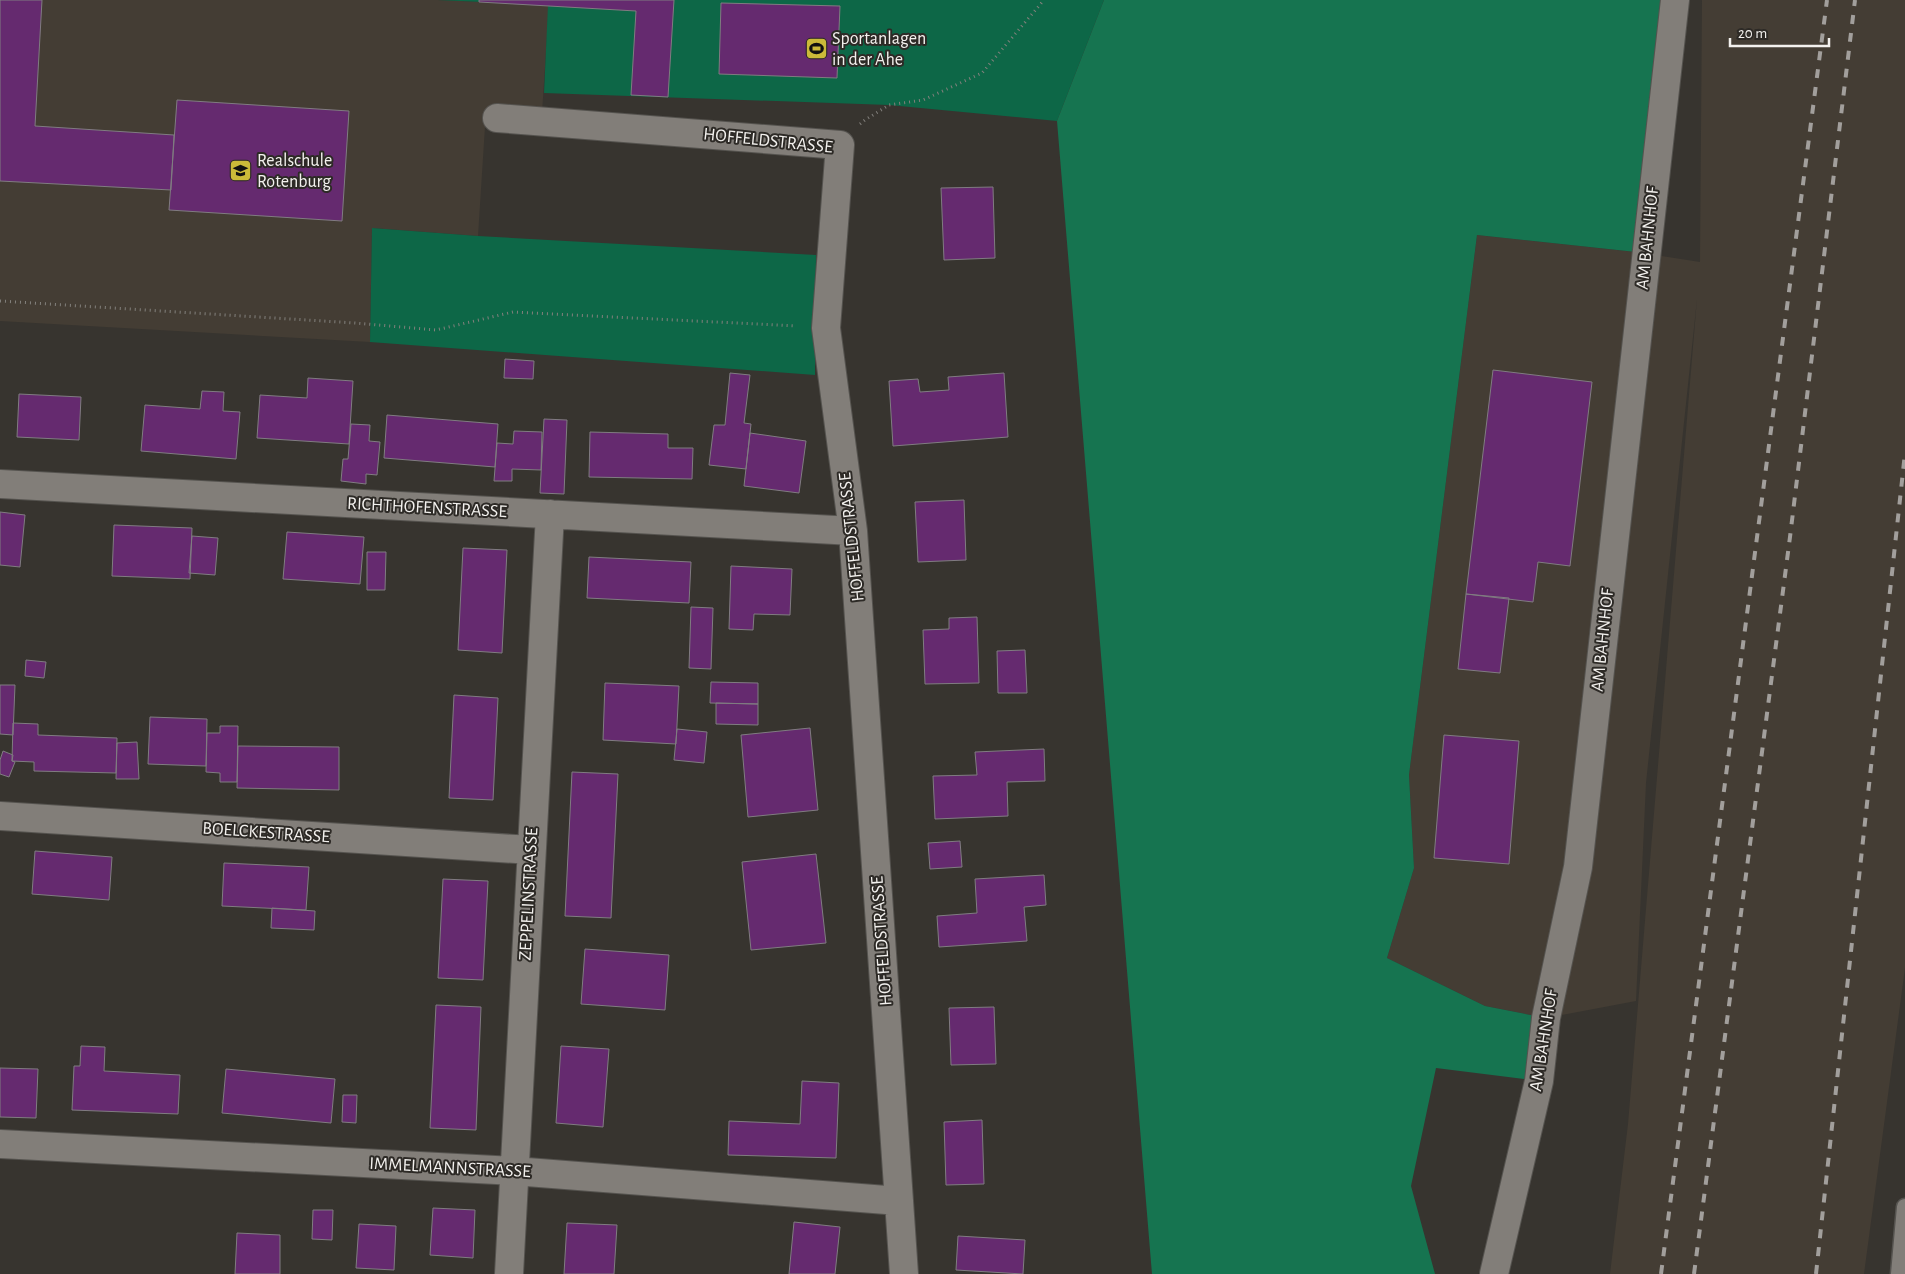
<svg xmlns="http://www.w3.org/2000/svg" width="1905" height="1274" viewBox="0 0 1905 1274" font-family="'Alegreya Sans',sans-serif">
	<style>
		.built { fill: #443d34 }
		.green { fill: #0d6747 }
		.forest { fill: #167450 }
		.building { fill: #652a6f; stroke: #807c81 }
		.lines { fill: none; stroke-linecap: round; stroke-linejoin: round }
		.service-casing { stroke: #55534f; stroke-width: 19 }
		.minor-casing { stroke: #55534f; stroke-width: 30 }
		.path { stroke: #83817d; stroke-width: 3; stroke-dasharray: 1 4; stroke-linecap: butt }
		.service { stroke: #827e79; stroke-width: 16 }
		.minor { stroke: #827e79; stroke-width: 28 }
		.rail { stroke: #a29f9c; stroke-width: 4; stroke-dasharray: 9 9; stroke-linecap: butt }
		.labels { text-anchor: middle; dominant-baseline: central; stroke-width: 4; stroke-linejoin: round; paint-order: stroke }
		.poi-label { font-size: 18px; fill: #f3f1ee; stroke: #2d2a26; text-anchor: start }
		.street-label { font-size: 18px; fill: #f3f1ee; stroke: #2d2a26 }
	</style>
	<rect width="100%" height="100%" fill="#37342f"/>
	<path class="built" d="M0,0H438L549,5L542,113L486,111L478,236L372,228L370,342L0,321Z
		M1702,0H1905V968L1864,1274H1610L1628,1124L1697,299L1646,783L1636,1001L1546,1018L1485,1006L1387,958L1414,868L1409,775L1477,235L1636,252L1700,262Z"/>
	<path class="green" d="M438,0H1104L1057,121L889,105L544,93L548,5Z
		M372,228L478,236L816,255L815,375L370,342Z"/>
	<path class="forest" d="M1104,0H1662L1636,252L1477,235L1409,775L1414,868L1387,958L1485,1006L1546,1018L1539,1081L1436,1068L1411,1186L1435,1274H1152L1057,121Z"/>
	<path class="building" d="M0,0H42L35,126L174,135L171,190L0,181Z
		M479,0H674L668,97L631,95L636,11L479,2Z
		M721,3L840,6L837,78L719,74Z
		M177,100L349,111L342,221L169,210Z
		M993,187L995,258L944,260L941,188Z
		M505,359L534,361L533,379L504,378Z
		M1493,370L1592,382L1570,566L1538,562L1533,602L1466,594Z
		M730,373L750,375L744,423L751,424L746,469L709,465L714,425H725Z
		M1004,373L1008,437L893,446L889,381L918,379L920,392L949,390L948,377Z
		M308,378L353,381L349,444L257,438L260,395L307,398Z
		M202,391L224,392L223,411L240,412L236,459L141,451L145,405L200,409Z
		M19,394L81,397L79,440L17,437Z
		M387,415L498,424L495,467L384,458Z
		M544,419L567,420L564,494L540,493Z
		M351,424L370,425L369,441L380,442L377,475L366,474V484L341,481L343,459H348Z
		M514,431L542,432L541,470L512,469V481H494L497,443L513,444Z
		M590,432L668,434V448H693L692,479L589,477Z
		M750,433L806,441L799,493L744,486Z
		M964,500L966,560L918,562L915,502Z
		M0,512L25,515L20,567L0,565Z
		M114,525L192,528L190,579L112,576Z
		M287,532L364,537L360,584L283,579Z
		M192,536L218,538L215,575L189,573Z
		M463,548L507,550L502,653L458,650Z
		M367,552H386L385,590H367Z
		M589,557L691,562L689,603L587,598Z
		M731,566L792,569L790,615L754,614L753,630L729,629Z
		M1466,594L1509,598L1500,673L1458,669Z
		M691,607L713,608L711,669L689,668Z
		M977,617L979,683L925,684L923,630L949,629V618Z
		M1025,650L1027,693H998L997,651Z
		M26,660L46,662L44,678L25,676Z
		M711,682L758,683V704L710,703Z
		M605,683L679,686L676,744L603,740Z
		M0,685H15L13,735L0,734Z
		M454,695L498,698L493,800L449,798Z
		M716,703L758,704V725L716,724Z
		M150,717L207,719L206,766L148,764Z
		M13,723L38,724V735L117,738L116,773L34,771V762L12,761Z
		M220,726H238L237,782H220V773L206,772L207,733H220Z
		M810,728L818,810L748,817L741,735Z
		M677,729L707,732L704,763L674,760Z
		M1444,735L1519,741L1509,864L1434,858Z
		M137,742L139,779H116L117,743Z
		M238,746L339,747V790L237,788Z
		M1044,749L1045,781L1007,782L1008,816L935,819L933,776L977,775L975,752Z
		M3,751L13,755L12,761L15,762L9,777L0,774V760Z
		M572,772L618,774L611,918L565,916Z
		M960,841L962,867L930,869L928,843Z
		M35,851L112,857L109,900L32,894Z
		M816,854L826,943L751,950L742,862Z
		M224,863L309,867L306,910L222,906Z
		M1044,875L1046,905L1024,907L1027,941L939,947L937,916L977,913L975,879Z
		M443,879L488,881L483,980L438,978Z
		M272,908L315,911L314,930L271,928Z
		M585,949L669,955L665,1010L581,1004Z
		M436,1005L481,1007L476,1130L430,1128Z
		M994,1007L996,1064L951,1065L949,1008Z
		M81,1046L105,1047L104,1071L180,1075L178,1114L72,1110L74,1066H80Z
		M561,1046L609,1049L603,1127L556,1123Z
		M0,1068L38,1069L36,1118L0,1117Z
		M226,1069L335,1079L331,1123L222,1113Z
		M802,1081L839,1083L836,1158L728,1155L729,1121L800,1124Z
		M343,1095H357L356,1123L342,1122Z
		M982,1120L984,1184L946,1185L944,1122Z
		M433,1208L475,1210L473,1258L430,1255Z
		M313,1210H333L332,1240L312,1239Z
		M794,1222L840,1227L835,1274H789Z
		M567,1223L617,1225L614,1274H564Z
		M359,1224L396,1226L394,1270L356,1268Z
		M237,1233L280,1235V1274H235Z
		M958,1236L1025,1240L1023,1274L956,1270Z"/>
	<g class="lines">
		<defs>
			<path id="service" d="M1899,1274L1905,1207"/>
			<path id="minor" d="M497,118L840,145L826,328L853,531L904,1274
				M0,484L853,531
				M0,816L531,850
				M0,1144L514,1171L899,1201
				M509,1274L550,514
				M1494,1274L1539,1081L1546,1018L1578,867L1675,0"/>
		</defs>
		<use href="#service" class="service-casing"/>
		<use href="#minor" class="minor-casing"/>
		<path class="path" d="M860,124L865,120L889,105L923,100L982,73L1044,0
			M0,301L355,323L436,330L513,312L796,326"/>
		<use href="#service" class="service"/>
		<use href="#minor" class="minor"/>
		<path class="rail" d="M1661,1274L1827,0
			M1694,1274L1790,537L1855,0
			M1816,1274L1905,453"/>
	</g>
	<defs>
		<symbol id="stadium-square" viewBox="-11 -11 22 22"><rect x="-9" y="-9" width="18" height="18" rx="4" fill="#cbba39" stroke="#2d2a26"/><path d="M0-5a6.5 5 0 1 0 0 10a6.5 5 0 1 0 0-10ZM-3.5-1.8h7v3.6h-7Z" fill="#111"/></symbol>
		<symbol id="school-square" viewBox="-11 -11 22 22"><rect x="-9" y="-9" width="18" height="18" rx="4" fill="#cbba39" stroke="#2d2a26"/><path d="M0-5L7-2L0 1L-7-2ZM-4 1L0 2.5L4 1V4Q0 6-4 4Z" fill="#111"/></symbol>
	</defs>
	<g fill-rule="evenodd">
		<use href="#stadium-square" x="804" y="36" width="25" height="25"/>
		<use href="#school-square" x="228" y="158" width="25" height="25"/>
	</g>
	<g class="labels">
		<g class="poi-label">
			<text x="832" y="39">Sportanlagen<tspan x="832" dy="21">in der Ahe</tspan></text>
			<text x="257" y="161">Realschule<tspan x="257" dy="21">Rotenburg</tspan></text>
		</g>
		<g class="street-label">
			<text transform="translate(768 141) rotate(6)">HOFFELDSTRASSE</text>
			<text transform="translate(1648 238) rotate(-84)">AM BAHNHOF</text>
			<text transform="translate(427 508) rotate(3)">RICHTHOFENSTRASSE</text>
			<text transform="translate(852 537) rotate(-96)">HOFFELDSTRASSE</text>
			<text transform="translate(1603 640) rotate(-84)">AM BAHNHOF</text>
			<text transform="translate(266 833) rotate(4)">BOELCKESTRASSE</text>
			<text transform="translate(529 894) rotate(-87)">ZEPPELINSTRASSE</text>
			<text transform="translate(882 941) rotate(-94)">HOFFELDSTRASSE</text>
			<text transform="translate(1544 1040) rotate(-81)">AM BAHNHOF</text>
			<text transform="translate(450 1168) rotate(3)">IMMELMANNSTRASSE</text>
		</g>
	</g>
	<path d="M1730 38v8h99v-8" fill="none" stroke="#f3f1ee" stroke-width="2.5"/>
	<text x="1738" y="38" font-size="15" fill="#f3f1ee" stroke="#2d2a26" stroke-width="4" paint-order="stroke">20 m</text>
</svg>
